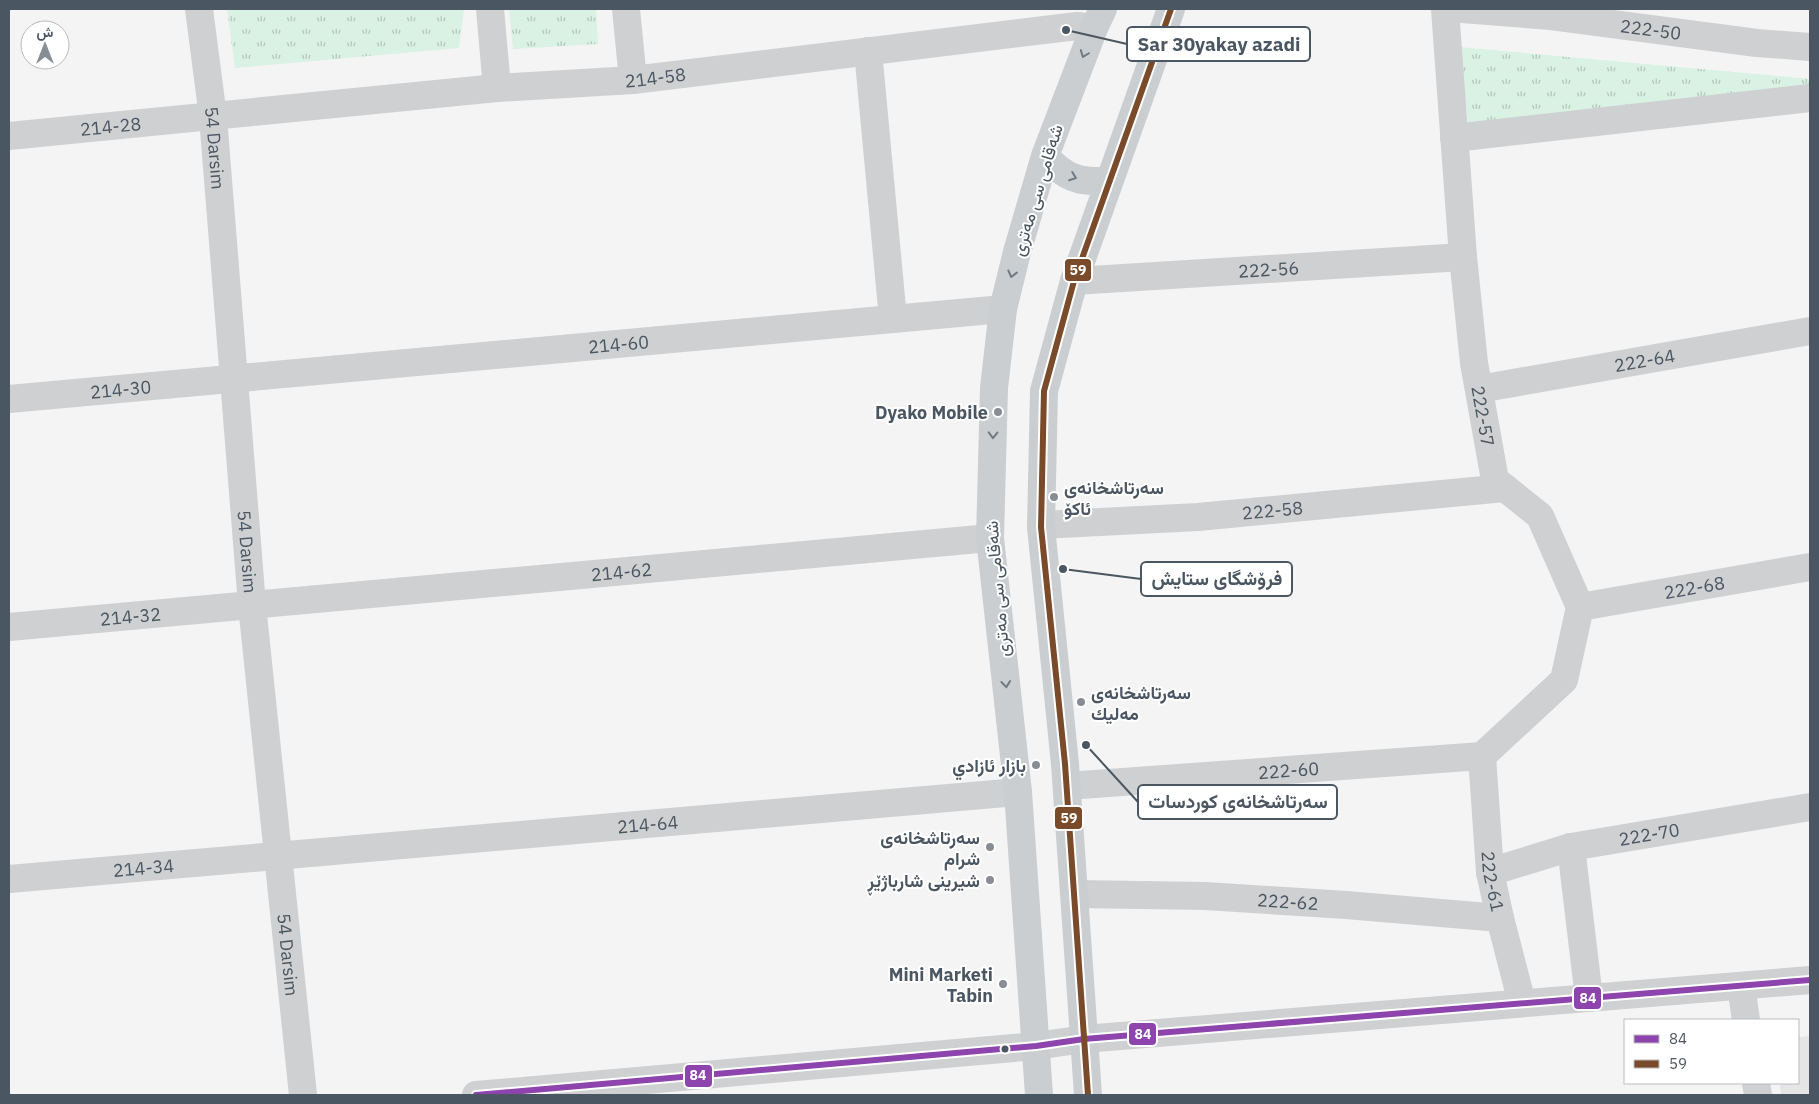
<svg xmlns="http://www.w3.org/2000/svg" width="1819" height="1104" viewBox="0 0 1819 1104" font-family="'IBM Plex Sans',Vazirmatn,sans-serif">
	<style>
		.education { fill: #e6e5e6 }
		.park { fill: url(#park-tufts) }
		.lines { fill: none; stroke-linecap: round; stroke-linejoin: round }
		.minor { stroke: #ced0d2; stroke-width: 28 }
		.major { stroke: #caced1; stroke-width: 28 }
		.bus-1-casing { stroke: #fff; stroke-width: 10 }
		.bus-2-casing { stroke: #fff; stroke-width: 10 }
		.bus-1 { stroke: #8e44ad; stroke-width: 6 }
		.bus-2 { stroke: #7a4b2a; stroke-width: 6 }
		.oneway { stroke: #707a83 }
		.poi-dot { fill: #868d94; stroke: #fff; stroke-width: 2 }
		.bus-dot { fill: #4a5661; stroke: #fff; stroke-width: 2 }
		.labels { text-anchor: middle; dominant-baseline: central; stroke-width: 4; stroke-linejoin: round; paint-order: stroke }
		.street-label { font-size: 18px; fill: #4a5661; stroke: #fff }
		.poi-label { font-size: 18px; font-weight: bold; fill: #4a5661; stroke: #fff; text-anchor: end }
		.leader { fill: none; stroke: #4a5661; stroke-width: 2 }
		.callout-dot { fill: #4a5661; stroke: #fff; stroke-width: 2 }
		.callout { fill: #fff; stroke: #4a5661; stroke-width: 2 }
		.callout-label { font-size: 19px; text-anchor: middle; font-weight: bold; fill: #4a5661 }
		.line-badge { stroke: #fff; stroke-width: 2 }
		.badge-label { font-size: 14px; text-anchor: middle; font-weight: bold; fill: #fff }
	</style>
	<defs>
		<pattern id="park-tufts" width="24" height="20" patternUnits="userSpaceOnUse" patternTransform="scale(1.25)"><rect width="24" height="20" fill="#d9f2e3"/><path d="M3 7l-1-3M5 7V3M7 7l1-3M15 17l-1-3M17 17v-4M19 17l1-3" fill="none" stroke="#b2c7bb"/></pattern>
	</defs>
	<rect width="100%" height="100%" fill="#f4f4f4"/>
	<path class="education" d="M1810,1036V1095H1781L1780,1083H1798V1037Z"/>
	<path class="park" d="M227,9H464L459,48L235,68Z
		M509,9H596L598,44L513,49Z
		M1459,47L1810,79V103L1471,147Z"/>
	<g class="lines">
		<g class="minor">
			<path id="s1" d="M199,9L213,117L252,605L303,1095"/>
			<path d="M490,9L497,88"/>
			<path d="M626,9L633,80"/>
			<path id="s2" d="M1445,9L1463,257L1474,363L1495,480L1540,516L1580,607L1564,680L1482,756"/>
			<path id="s3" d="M1462,9L1551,16L1757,43L1810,47"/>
			<path d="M868,51L893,319"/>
			<path id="s4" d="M9,136L497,88L633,80L1077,26L1094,28"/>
			<path d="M1454,138L1810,98"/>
			<path id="s5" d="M1074,281L1463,257"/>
			<path id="s6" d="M1479,389L1810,331"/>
			<path id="s7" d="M9,399L1003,309"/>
			<path id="s8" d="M1041,525L1198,517L1505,488"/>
			<path id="s9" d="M1580,607L1810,567"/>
			<path id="s10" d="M9,627L990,538"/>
			<path id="s11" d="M1482,756L1490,872L1500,918L1522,1003"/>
			<path id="s12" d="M1067,786L1482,756"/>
			<path d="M1571,847L1589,998"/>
			<path id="s13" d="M1490,872L1571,847L1810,807"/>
			<path id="s14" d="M9,879L1018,792"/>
			<path id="s15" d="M1076,894L1205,896L1346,905L1500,918"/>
			<path d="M1741,986L1746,1020"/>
			<path d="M1756,1083L1758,1095"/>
			<path d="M476,1095L1036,1046L1084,1039L1810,980"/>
		</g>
		<path class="major" d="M1045,156C1064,177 1080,184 1109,180
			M1039,1095L1018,792L990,538L994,388L1003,309L1017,252L1045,156L1094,28L1103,9
			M1088,1095L1065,764L1041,527L1044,391L1074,281L1171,9"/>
		<defs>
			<path id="bus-1" d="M476,1095L1036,1046L1084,1039L1810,980"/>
			<path id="bus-2" d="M1088,1095L1065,764L1041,527L1044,391L1074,281L1171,9"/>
		</defs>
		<use href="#bus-1" class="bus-1-casing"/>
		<use href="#bus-2" class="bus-2-casing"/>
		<use href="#bus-1" class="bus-1"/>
		<use href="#bus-2" class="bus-2"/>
	</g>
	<defs><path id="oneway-chevron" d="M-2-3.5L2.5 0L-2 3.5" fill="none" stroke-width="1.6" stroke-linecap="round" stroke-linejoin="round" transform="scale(1.25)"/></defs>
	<g class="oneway">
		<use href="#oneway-chevron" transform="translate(1084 54) rotate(111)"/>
		<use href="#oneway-chevron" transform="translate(1073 177) rotate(21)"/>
		<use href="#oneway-chevron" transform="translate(1012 274) rotate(104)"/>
		<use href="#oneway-chevron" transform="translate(993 435) rotate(91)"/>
		<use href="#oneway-chevron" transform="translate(1006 684) rotate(84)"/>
	</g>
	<g class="poi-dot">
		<circle cx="998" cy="412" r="5"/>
		<circle cx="1054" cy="497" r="5"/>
		<circle cx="1081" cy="702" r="5"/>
		<circle cx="1036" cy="765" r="5"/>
		<circle cx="990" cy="847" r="5"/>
		<circle cx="990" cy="880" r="5"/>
		<circle cx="1003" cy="984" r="5"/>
	</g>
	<circle class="bus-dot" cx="1005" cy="1049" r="4.5"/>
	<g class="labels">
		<g class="street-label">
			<text stroke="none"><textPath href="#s3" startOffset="190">222-50</textPath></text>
			<text stroke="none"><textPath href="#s4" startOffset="649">214-58</textPath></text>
			<text stroke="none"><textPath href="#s4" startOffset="102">214-28</textPath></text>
			<text stroke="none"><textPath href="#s1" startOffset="140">54 Darsim</textPath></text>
			<text transform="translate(1037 190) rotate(-73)">شەقامی سی مەتری</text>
			<text stroke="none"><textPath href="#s5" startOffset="195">222-56</textPath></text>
			<text stroke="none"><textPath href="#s7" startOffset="612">214-60</textPath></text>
			<text stroke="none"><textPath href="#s6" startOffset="168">222-64</textPath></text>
			<text stroke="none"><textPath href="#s7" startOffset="112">214-30</textPath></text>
			<text stroke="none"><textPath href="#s2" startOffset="409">222-57</textPath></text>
			<text stroke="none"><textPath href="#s8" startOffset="232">222-58</textPath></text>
			<text stroke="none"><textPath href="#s1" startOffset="545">54 Darsim</textPath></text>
			<text stroke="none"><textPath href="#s10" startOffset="615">214-62</textPath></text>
			<text stroke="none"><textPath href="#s9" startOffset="116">222-68</textPath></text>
			<text transform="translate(997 589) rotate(-95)">شەقامی سی مەتری</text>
			<text stroke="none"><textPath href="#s10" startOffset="122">214-32</textPath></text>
			<text stroke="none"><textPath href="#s12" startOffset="222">222-60</textPath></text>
			<text stroke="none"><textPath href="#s14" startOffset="641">214-64</textPath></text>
			<text stroke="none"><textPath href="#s13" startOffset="164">222-70</textPath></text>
			<text stroke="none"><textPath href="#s14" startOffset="135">214-34</textPath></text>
			<text stroke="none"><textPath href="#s11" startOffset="126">222-61</textPath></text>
			<text stroke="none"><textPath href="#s15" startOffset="212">222-62</textPath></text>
			<text stroke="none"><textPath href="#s1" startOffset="950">54 Darsim</textPath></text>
		</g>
		<g class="poi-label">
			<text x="988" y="412">Dyako Mobile</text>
			<text x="1064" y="487" text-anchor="start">سە‌رتاشخانە‌ی<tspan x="1064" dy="21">ئاكۆ</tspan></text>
			<text x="1091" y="692" text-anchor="start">سە‌رتاشخانە‌ی<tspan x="1091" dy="21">مە‌لیك</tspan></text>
			<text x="1026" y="765">بازار ئازادي</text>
			<text x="980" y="837">سە‌رتاشخانە‌ی<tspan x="980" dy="21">شرام</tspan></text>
			<text x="980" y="880">شیرینی شارباژێڕ</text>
			<text x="993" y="974">Mini Marketi<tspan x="993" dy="21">Tabin</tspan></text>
		</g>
	</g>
	<path class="leader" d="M1066 30L1127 44M1063 569L1141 579M1086 745L1138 802"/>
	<g class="callout-dot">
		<circle cx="1066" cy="30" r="5"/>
		<circle cx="1063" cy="569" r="5"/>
		<circle cx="1086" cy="745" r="5"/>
	</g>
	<g class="callout">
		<rect x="1127" y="27" width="183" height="34" rx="5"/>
		<rect x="1141" y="562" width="151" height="34" rx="5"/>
		<rect x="1138" y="785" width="199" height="34" rx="5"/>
	</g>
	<g class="callout-label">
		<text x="1219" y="51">Sar 30yakay azadi</text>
		<text x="1217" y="585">فرۆشگای ستایش</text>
		<text x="1238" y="808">سە‌رتاشخانە‌ی كوردسات</text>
	</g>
	<g class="line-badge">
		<rect x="1064" y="258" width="28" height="24" rx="5" fill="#7a4b2a"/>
		<rect x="1054" y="806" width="29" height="24" rx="5" fill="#7a4b2a"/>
		<rect x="1573" y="986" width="29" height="24" rx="5" fill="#8e44ad"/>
		<rect x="1128" y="1022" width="29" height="24" rx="5" fill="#8e44ad"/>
		<rect x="684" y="1064" width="29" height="24" rx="5" fill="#8e44ad"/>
	</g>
	<g class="badge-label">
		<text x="1078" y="275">59</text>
		<text x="1069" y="823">59</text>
		<text x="1588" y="1003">84</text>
		<text x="1143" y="1039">84</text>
		<text x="698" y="1080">84</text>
	</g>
	<rect width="1819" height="1104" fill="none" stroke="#4a5661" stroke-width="20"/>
	<rect x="1624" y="1019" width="175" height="65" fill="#ffffff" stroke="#b7bbc0"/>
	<rect x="1634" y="1035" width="25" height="8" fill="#8e44ad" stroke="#b7bbc0"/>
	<text x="1669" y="1044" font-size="15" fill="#4a5661">84</text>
	<rect x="1634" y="1060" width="25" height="8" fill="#7a4b2a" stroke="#b7bbc0"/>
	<text x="1669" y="1069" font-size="15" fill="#4a5661">59</text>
	<g transform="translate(45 45)"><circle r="24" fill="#ffffff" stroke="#b7bbc0"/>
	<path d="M0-4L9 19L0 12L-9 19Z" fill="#868d94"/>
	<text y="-8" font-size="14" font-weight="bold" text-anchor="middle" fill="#4a5661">ش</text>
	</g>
</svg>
